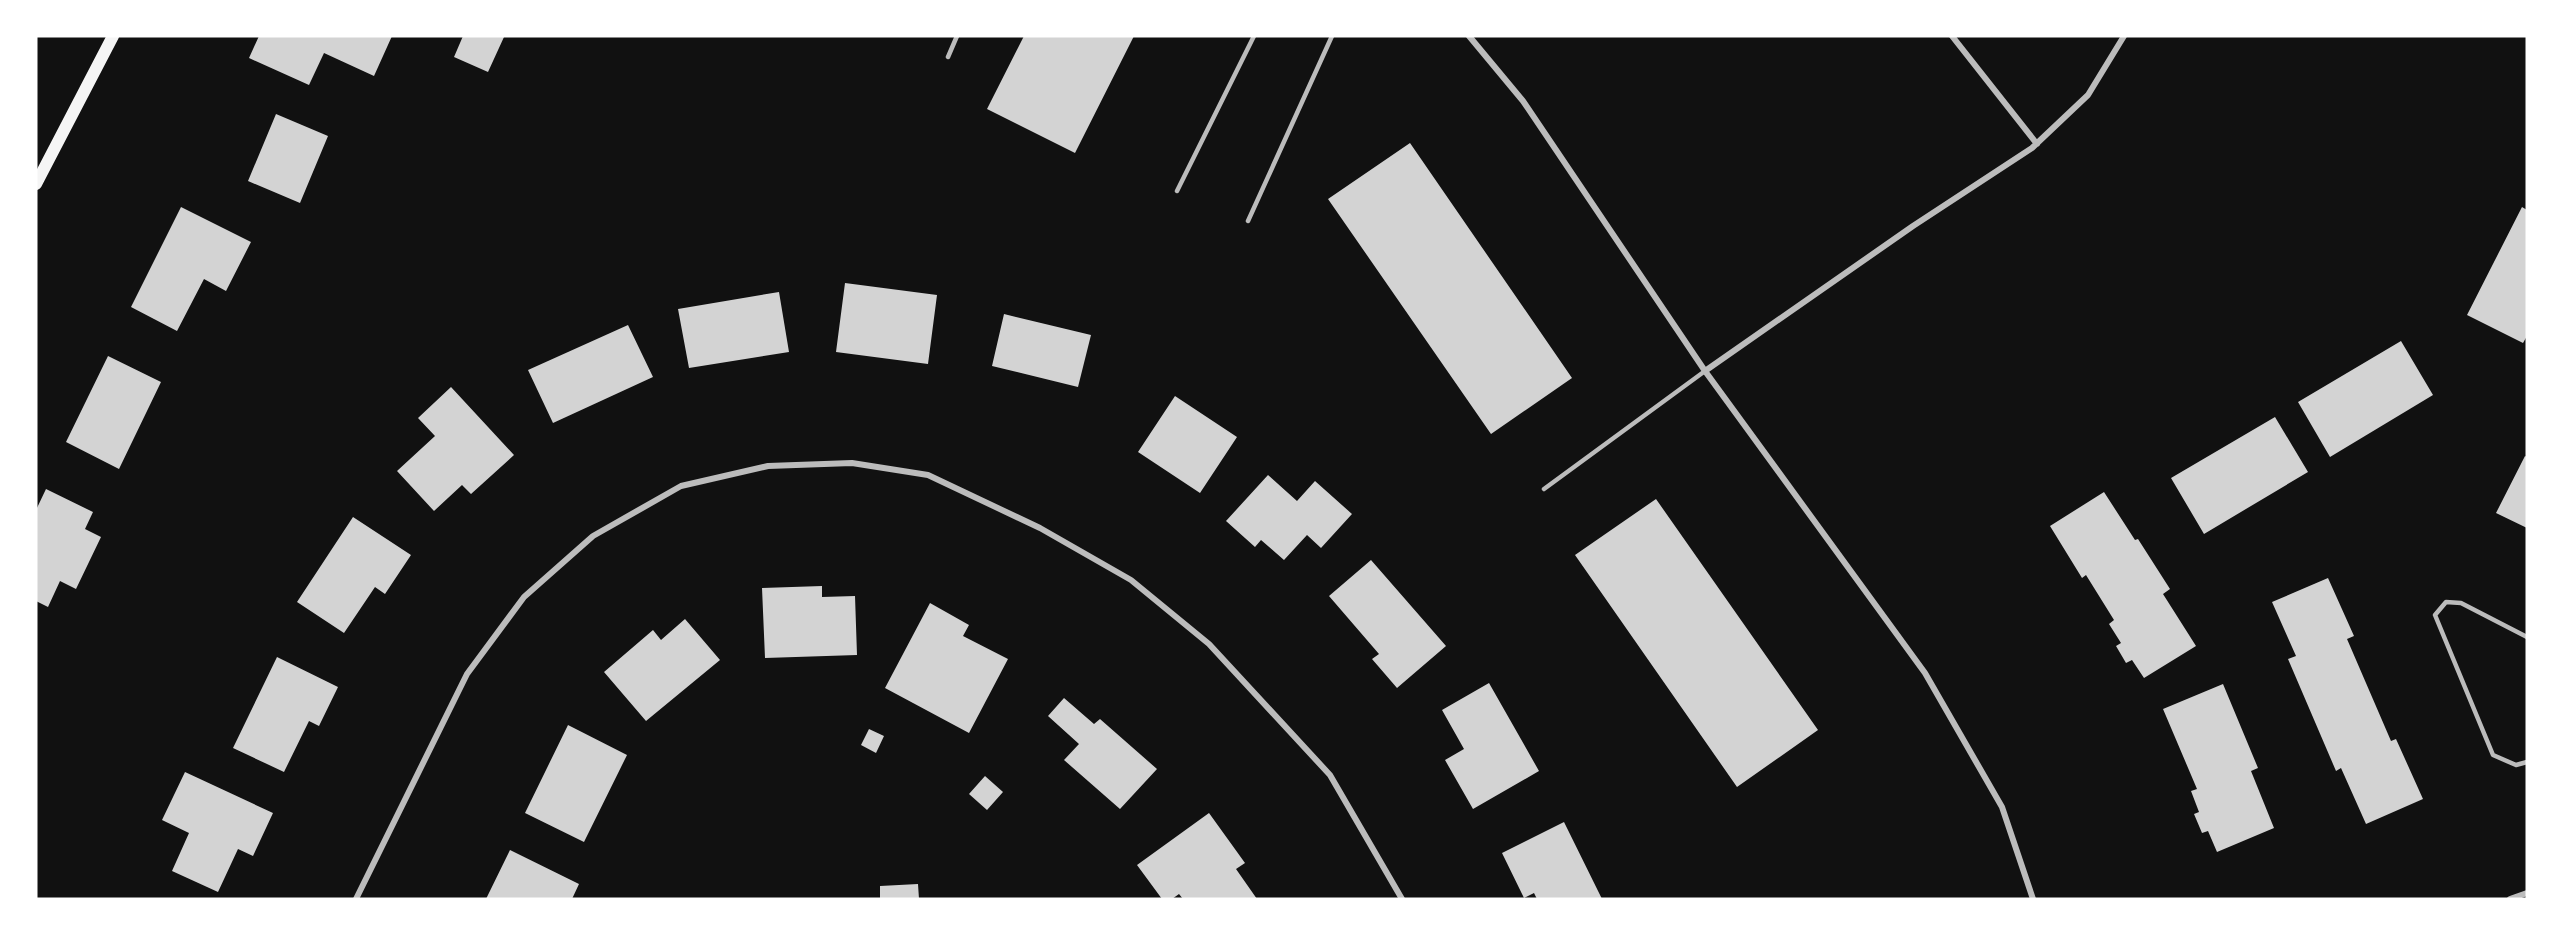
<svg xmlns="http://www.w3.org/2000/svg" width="2563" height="935" viewBox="0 0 2563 935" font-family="'Roboto Condensed',sans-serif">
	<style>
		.building { fill: #d3d3d3 }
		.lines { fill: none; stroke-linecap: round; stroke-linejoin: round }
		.service { stroke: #bcbcbc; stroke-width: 4.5 }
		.minor { stroke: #bcbcbc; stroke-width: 6 }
		.secondary { stroke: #f5f5f5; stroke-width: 12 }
	</style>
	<rect width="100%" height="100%" fill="#111"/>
	<path class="building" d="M259,36H392L374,76L324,53L309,85L249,58Z
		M463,36L504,37L488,72L454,57Z
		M1024,36H1134L1075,153L987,109Z
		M276,114L328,136L300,203L248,181Z
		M1410,143L1572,378L1491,434L1328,199Z
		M181,207L251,242L226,291L204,279L177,331L131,307Z
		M2522,207L2527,210V336L2523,343L2467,315Z
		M845,283L937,295L928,364L836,352Z
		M779,292L789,352L689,368L678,309Z
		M1004,314L1091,335L1078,387L992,366Z
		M628,325L653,377L553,423L528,370Z
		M2401,341L2433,395L2330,457L2298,402Z
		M108,356L161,382L119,469L66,442Z
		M451,387L514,455L471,494L462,485L434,511L397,471L435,436L418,418Z
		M1175,396L1237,437L1200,493L1138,452Z
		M2275,417L2308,472L2204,534L2171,478Z
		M2525,456L2527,457V528L2496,513Z
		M1268,475L1297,501L1315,481L1352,514L1321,548L1307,535L1284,560L1261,540L1255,547L1226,521Z
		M46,489L93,512L85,529L101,537L76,589L60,581L48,607L36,601V510Z
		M2104,492L2135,540L2138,539L2170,589L2163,594L2196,646L2144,678L2132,660L2126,663L2116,646L2121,643L2109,624L2114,620L2086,575L2082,578L2050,526Z
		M1656,499L1818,730L1737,787L1575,555Z
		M353,517L411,555L385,594L375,587L344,633L297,602Z
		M1371,560L1446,646L1397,688L1372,659L1379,654L1329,596Z
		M2328,578L2354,636L2347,639L2391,741L2396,739L2423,799L2366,824L2341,768L2336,771L2288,659L2296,656L2272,602Z
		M822,586V597L855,596L857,655L765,658L762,588Z
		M930,603L969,625L963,636L1008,659L969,733L885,688Z
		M685,619L720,660L646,721L604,672L653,630L661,640Z
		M277,657L338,687L319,726L309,721L284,772L233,748Z
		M1489,683L1539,771L1473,809L1445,760L1464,749L1442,710Z
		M2223,684L2258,768L2251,771L2274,828L2217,852L2208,831L2202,833L2194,814L2199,812L2191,791L2197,789L2163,709Z
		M1064,698L1094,724L1100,719L1157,769L1120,809L1064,760L1079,744L1048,716Z
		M568,725L627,755L584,842L525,813Z
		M869,729L884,736L876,753L861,745Z
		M185,772L273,813L253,856L238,849L218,892L172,871L189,833L162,820Z
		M985,776L1003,792L987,810L969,794Z
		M1209,813L1245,863L1236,869L1257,899H1183L1179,894L1172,899H1162L1137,865Z
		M1564,822L1602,899H1537L1534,893L1524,898L1502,853Z
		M510,850L579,884L572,899H486Z
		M918,884L919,899H880V886Z"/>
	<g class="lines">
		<path class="service" d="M948,57L957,36
			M1177,191L1254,36
			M1248,221L1332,36
			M1544,489L1705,371
			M2527,637L2461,603L2446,602L2435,615L2493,755L2516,765L2527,762"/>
		<path class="minor" d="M1469,36L1523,101L1705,371L1925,673L2002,807L2033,899
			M1952,36L2037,144
			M1705,371L1913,226L2032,148L2088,95L2124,36
			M356,899L467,674L524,597L593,536L681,486L768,466L852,463L928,475L1040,528L1131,580L1209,644L1330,775L1402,899
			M2510,899L2527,893"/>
		<path class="secondary" d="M36,184L113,36"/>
	</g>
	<rect width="2563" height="935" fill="none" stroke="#ffffff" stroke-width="75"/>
</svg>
